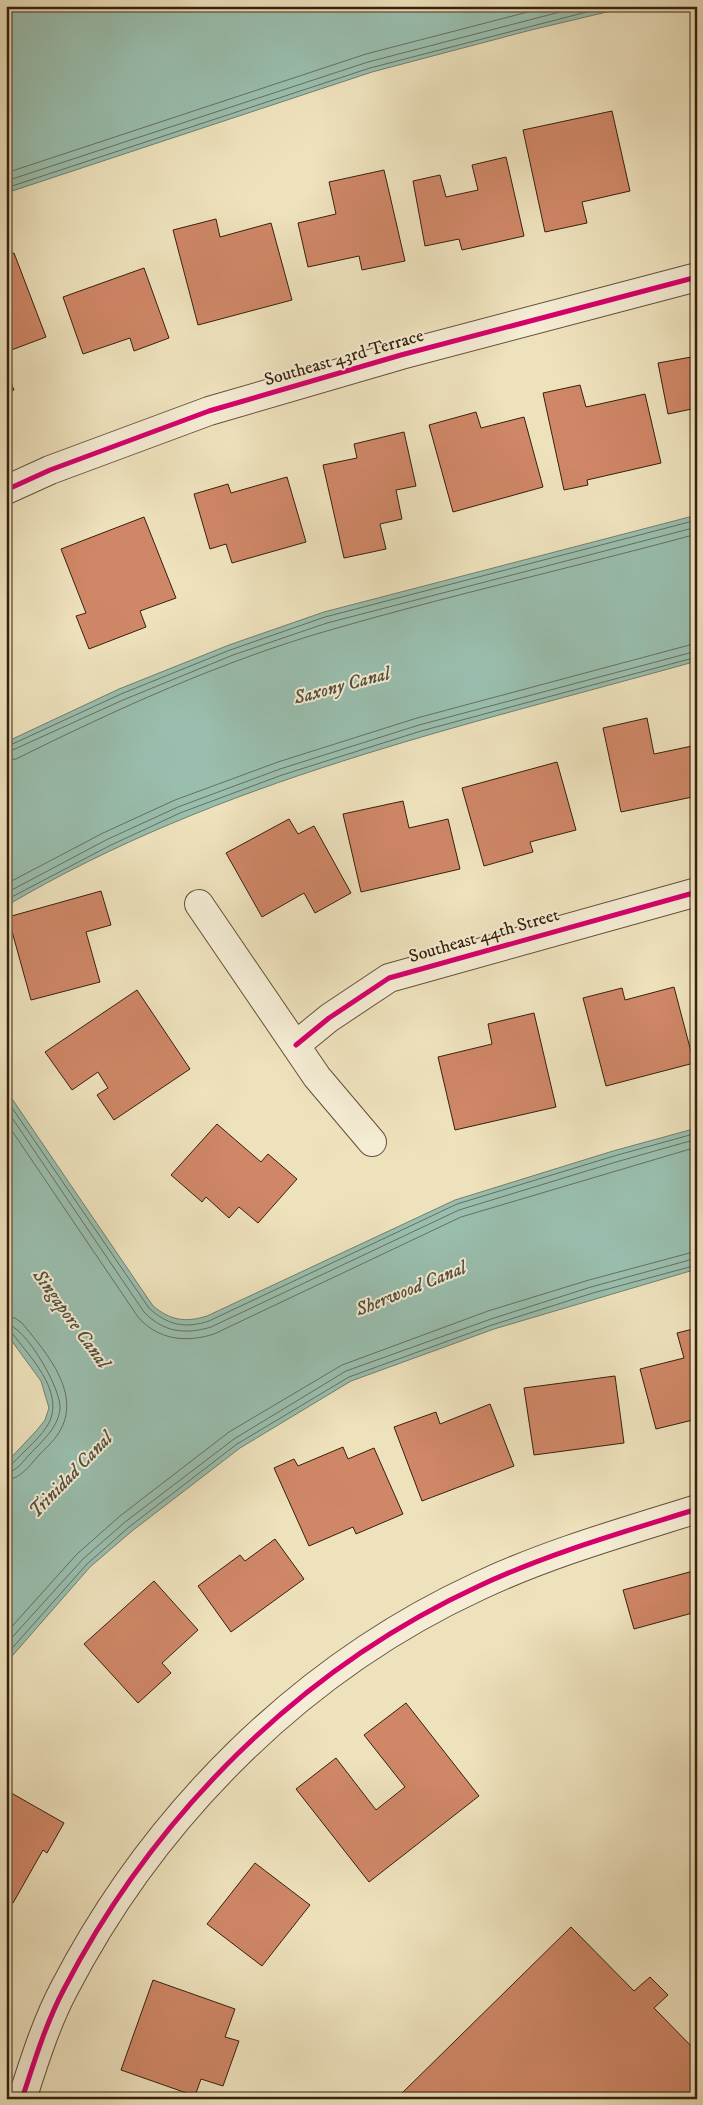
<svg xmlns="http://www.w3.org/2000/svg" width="703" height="2105" viewBox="0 0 703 2105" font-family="'IM FELL DW Pica',serif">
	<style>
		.water { fill: #99beae; stroke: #727f6e }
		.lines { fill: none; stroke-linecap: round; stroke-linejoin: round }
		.shore { stroke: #686f5e; stroke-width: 1 }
		.building { fill: #cf8767; stroke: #37200d }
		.street-casing { stroke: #655039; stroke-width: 30 }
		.street { stroke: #f4ecd4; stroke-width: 28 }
		.cycleway-casing { stroke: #f4ecd4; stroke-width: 8 }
		.cycleway { stroke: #d6006c; stroke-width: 5 }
		.labels { text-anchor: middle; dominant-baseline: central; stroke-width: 4; stroke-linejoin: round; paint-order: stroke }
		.street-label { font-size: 18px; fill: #37200d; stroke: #f4ecd4 }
		.water-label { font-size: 19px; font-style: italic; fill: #544f3d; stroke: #f4ecd4 }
	</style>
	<rect width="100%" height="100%" fill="#eee2bd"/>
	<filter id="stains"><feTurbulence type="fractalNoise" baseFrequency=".004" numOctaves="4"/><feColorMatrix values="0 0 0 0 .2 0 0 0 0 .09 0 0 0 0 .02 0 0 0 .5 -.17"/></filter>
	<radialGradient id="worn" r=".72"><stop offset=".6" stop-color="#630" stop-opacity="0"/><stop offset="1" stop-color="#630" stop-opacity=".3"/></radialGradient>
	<path class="water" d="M6,6H632L531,30L372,72L6,193Z
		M697,515V661C461,727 219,780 6,906V742L119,689L229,645L324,612Z
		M6,1090L153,1306C170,1320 185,1323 207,1316L455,1200L613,1151L697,1128V1269L494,1329L351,1381L240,1448L132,1531L90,1567L6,1663V1463L37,1430L45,1420L49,1408L41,1381L6,1333Z"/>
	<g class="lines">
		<path class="shore" d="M6,173L366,54L551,6
			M6,181L368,62L583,6
			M6,188L370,68L610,6
			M6,747L121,694L230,650L325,617L697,520
			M6,753L123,700L233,655L327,623L697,527
			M6,760L16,759C117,709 222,661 330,630C451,595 575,567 697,534
			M6,884L103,833L175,800L278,762L417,718L697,643
			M6,893L106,840L178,807L280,769L419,725L697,651
			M6,900L109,846L180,813L282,775L421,731L697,657
			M6,1099L149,1308C167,1325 185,1329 209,1321L457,1204L614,1156L697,1133
			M6,1109L144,1312C163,1332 185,1335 211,1327L459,1210L616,1162L697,1139
			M6,1122L138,1317C158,1340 186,1343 214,1334L461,1217L697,1147
			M6,1317L15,1318L22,1323C44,1350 81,1391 61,1429C56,1439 47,1447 39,1455C30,1465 21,1479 6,1480
			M6,1324C25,1325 62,1390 60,1409C58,1428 42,1441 30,1454C23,1461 17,1472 6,1472
			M6,1331L12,1333C29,1356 63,1389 50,1421C42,1437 24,1451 12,1464L6,1466
			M6,1633L77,1554L120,1516L229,1432L342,1365L488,1311L589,1280L697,1251
			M6,1644L83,1559L125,1522L234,1439L346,1371L491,1319L591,1287L697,1258
			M6,1655L87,1564L129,1527L237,1444L349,1377L492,1325L593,1293L697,1265"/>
	</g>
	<path class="building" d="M612,111L630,191L582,202L587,223L545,232L523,130Z
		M506,157L524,236L462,250L459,239L425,246L413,181L440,175L446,197L478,190L472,165Z
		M384,170L405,261L362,270L359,256L308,267L298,223L336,214L329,182Z
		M216,219L220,237L271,223L292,300L198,325L173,230Z
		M14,253L46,337L6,352V256Z
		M144,268L169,338L134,351L130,338L83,354L63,297Z
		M697,356V427H696L692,409L668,414L658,363Z
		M6,371L14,390L6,392Z
		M580,385L586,407L645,394L661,463L587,480L588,485L564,490L543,393Z
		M476,412L481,428L524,417L543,487L453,512L429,425Z
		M404,432L416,486L396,490L402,519L380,524L386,549L344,558L323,465L357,458L354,444Z
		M287,477L306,542L232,563L226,544L210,549L194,494L228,484L231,493Z
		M144,517L176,598L140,611L146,627L89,649L76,616L86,613L61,549Z
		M647,718L654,754L697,745V796L621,812L603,728Z
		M557,762L576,830L530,842L533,852L484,866L462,788Z
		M403,801L409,828L448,819L460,869L361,892L343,814Z
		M289,819L298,834L314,826L351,893L315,913L304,893L262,917L226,853Z
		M101,891L111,925L86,932L100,982L31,1000L8,917Z
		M674,987L694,1063L606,1086L583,998L622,988L625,1000Z
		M137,990L190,1069L114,1120L97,1095L108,1088L98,1072L72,1090L45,1052Z
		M534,1013L556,1107L455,1130L438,1057L492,1044L488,1024Z
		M217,1124L261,1162L268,1154L297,1179L258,1223L239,1207L229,1218L206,1197L202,1202L171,1175Z
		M697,1328V1419L656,1429L640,1369L684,1358L677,1333Z
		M615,1376L624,1443L534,1455L524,1388Z
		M490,1404L514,1466L422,1501L394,1427L436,1412L440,1424Z
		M343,1447L348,1459L374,1448L403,1514L356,1534L353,1527L309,1546L274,1468L294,1459L298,1466Z
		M275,1539L304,1579L231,1632L198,1586L240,1555L245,1561Z
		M697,1570V1614L696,1612L634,1629L623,1590Z
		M154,1581L198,1630L162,1663L171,1673L138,1703L84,1644Z
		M697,1669V1690L691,1670Z
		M406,1703L479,1796L369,1882L296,1789L336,1758L376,1810L405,1787L364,1735Z
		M6,1790L64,1823L47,1853L43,1850L13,1903L6,1900Z
		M255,1863L310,1905L262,1966L207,1924Z
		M571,1927L634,1991L650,1977L668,1995L654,2008L697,2052V2090L688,2099H402L399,2096Z
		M153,1980L235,2009L225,2037L239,2041L223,2086L201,2079L195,2096L121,2070Z"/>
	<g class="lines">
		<defs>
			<path id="street" d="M6,490L50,470L209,411L401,355L697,277
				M199,904L317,1077L372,1142
				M296,1045L329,1018L389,978L697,892
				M22,2099C34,2062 46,2023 64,1989C154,1815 301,1668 479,1586C549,1553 624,1532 697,1509"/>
		</defs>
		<use href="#street" class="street-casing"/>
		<use href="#street" class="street"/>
		<defs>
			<path id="cycleway" d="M6,490L50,470L209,411L401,355L697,277
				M296,1045L329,1018L389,978L697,892
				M22,2099C34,2062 46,2023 64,1989C154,1815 301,1668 479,1586C549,1553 624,1532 697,1509"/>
		</defs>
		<use href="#cycleway" class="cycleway-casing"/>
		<use href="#cycleway" class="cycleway"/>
	</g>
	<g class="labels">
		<g class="street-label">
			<text transform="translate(344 358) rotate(-16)">Southeast 43rd Terrace</text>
			<text transform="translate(484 936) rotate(-16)">Southeast 44th Street</text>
		</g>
		<g class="water-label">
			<text transform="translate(342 686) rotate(-15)">Saxony Canal</text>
			<text transform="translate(411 1289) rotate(-22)">Sherwood Canal</text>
			<text transform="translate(71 1319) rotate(54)">Singapore Canal</text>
			<text transform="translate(71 1475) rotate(-46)">Trinidad Canal</text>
		</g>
	</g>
	<rect width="703" height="2105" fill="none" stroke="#eee2bd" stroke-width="25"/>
	<rect x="8" y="8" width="688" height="2090" fill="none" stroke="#37200d" stroke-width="2.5"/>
	<rect x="12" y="12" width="678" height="2080" fill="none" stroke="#37200d"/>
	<rect width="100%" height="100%" filter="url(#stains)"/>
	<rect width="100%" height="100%" fill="url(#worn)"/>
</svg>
